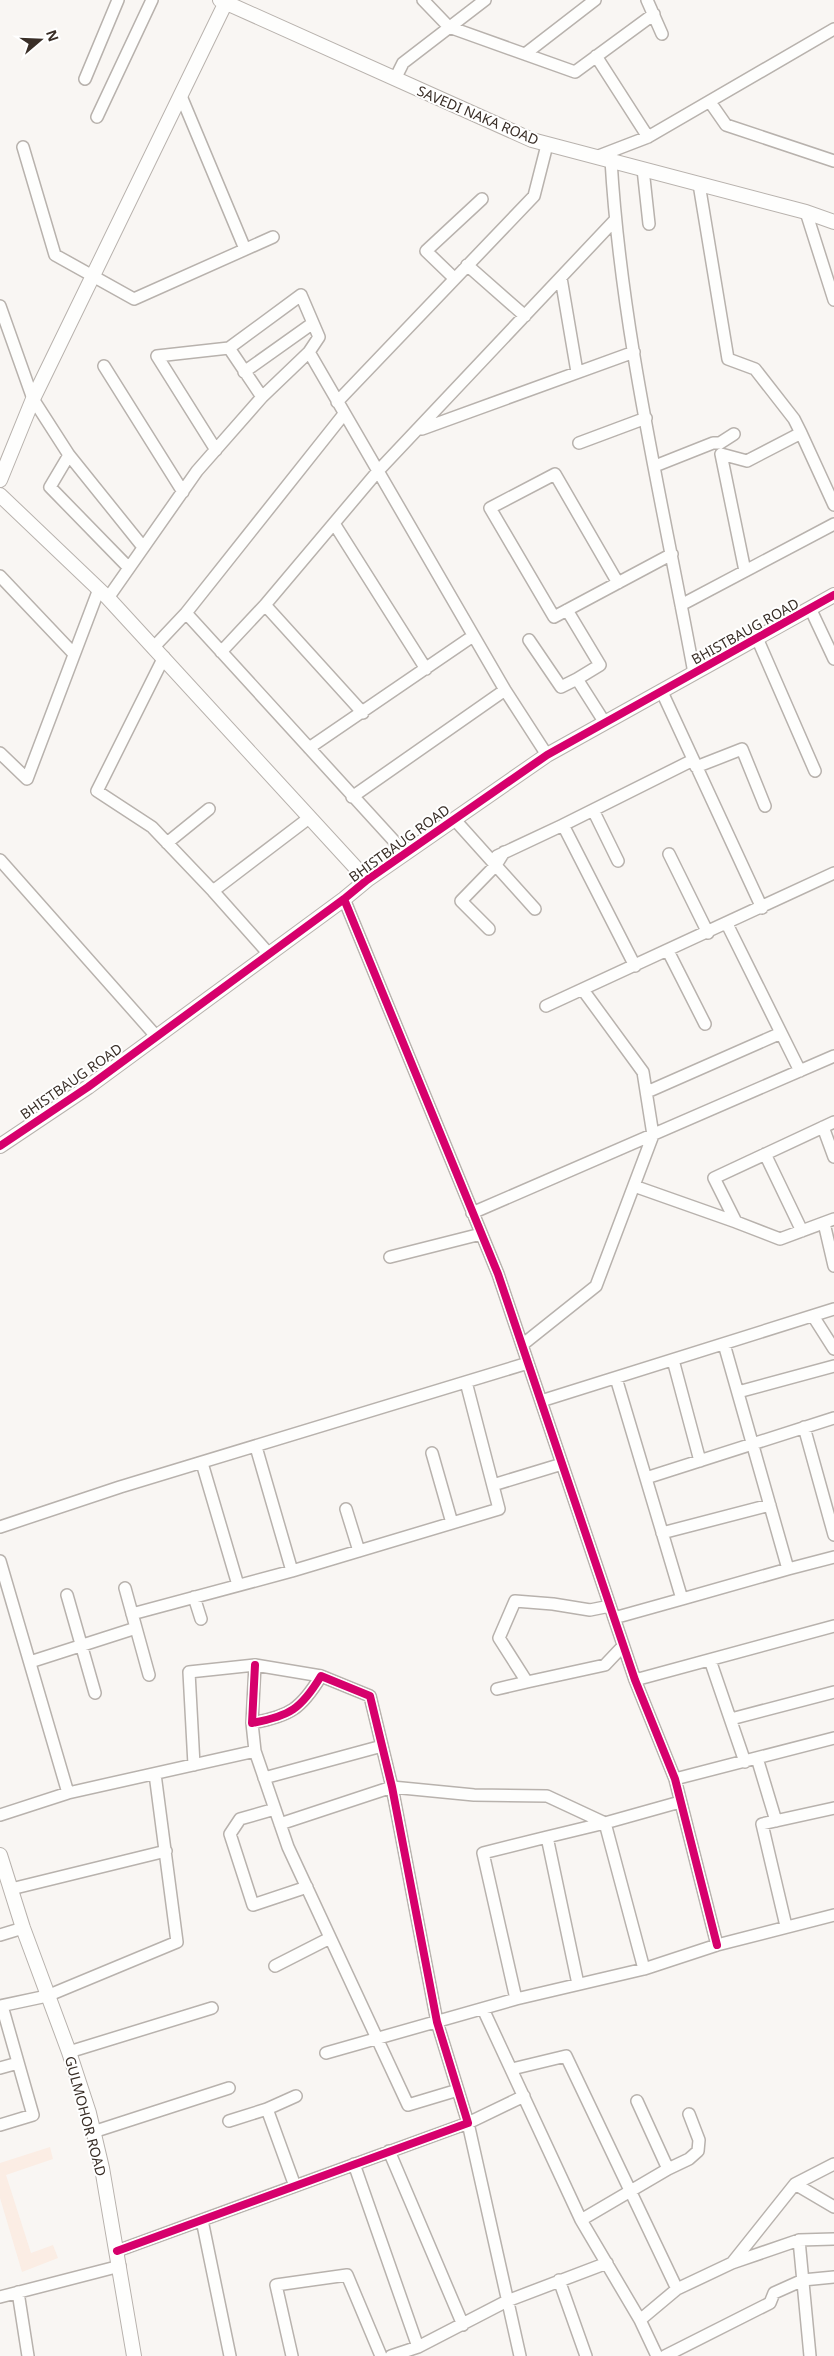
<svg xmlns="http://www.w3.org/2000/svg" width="834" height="2356" viewBox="0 0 834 2356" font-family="'Noto Sans',sans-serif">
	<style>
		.built { fill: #fbede4 }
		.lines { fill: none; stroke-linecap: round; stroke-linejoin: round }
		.minor-casing { stroke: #b8b2ad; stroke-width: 14 }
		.tertiary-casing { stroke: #b8b2ad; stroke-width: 16 }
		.minor { stroke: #fefefd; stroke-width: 11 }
		.tertiary { stroke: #fefefd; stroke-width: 14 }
		.cycleway-casing { stroke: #fff; stroke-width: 11 }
		.cycleway { stroke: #d6006c; stroke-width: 8 }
		.labels { text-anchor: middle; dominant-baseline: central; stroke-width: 4; stroke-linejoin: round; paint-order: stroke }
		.street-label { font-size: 14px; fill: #392e27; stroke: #fff }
	</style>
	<rect width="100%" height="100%" fill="#f9f6f3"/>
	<path class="built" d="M50,2147L53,2159L6,2175L31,2253L53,2245L58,2258L22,2272L0,2198V2163Z"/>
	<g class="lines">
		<defs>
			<path id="minor" d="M423,0L449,27L575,72L654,14
				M647,0L662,34
				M525,54L595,0
				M596,56L648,137
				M85,79L118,0
				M395,79L403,63L485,0
				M181,96L245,249
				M710,102L726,125L834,161
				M97,117L152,0
				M23,147L55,255L134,299L273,237
				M596,157L648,137L834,29
				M611,160C621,331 663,504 694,673
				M643,169L649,224
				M699,184L728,359L755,369L794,419L801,433L747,461L721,454L745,571
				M806,212L834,300
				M467,265L525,316
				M454,278L426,251L482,199
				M561,278L577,372
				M0,306L33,399L69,455L143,547
				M229,348L262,397
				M104,366L183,492
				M244,372L313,323
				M337,402L534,196L547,145
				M422,429L634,352
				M801,433L834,505
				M579,443L646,418
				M216,450L157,356L229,348L301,295L319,337L309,352
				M69,455L50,487L129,568
				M655,466L713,443H720L734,434
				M335,525L426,669
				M0,576L74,654
				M618,583L555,474L490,508L554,617L672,554
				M108,598L197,471L262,397L309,352L505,690L547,755
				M265,605L363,713
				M681,605L834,524
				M810,608L834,659
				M567,610L600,665L577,679L605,723
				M186,613L405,853
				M757,638L815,771
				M529,640L561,687L577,679
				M153,648L186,613L344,414
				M221,652L265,605L378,471L614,221
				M164,657L97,791L152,827L213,891L269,954
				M662,692L762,908
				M309,748L473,636
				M0,753L27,779L99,589
				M696,767L742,749L765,806
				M352,797L505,690
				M593,810L618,861
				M455,820L535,909
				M167,843L209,809
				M669,854L708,933
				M497,856L563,825
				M0,860L156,1036
				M213,891L309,818
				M344,899L498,1274L635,1680L675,1779L717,1945
				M727,924L800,1071
				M489,929L461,901L496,865L504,852
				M668,951L705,1024
				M635,966L563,825L693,760
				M546,1006L834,873
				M647,1092L781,1033
				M834,1122L714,1178L736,1222L780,1239L834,1219
				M823,1127L834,1157
				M765,1154L802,1231
				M634,1186L736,1222
				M472,1213L834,1056
				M824,1223L834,1266
				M390,1257L481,1234
				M813,1316L834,1349
				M522,1345L596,1286L653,1135L643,1072L583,990
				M673,1360L700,1461
				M738,1392L834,1366
				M541,1401L834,1309
				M804,1427L834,1535
				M432,1453L452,1523
				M202,1463L238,1585
				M646,1478L834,1418
				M493,1485L562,1464
				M346,1509L359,1551
				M0,1527L120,1487L528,1363
				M662,1533L770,1505
				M0,1561L68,1793L0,1815
				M788,1569L834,1557
				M292,1571L499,1509L466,1382
				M125,1588L149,1675
				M67,1595L95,1693
				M194,1597L201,1619
				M682,1599L788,1569L724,1344
				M610,1606L590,1610L553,1604L515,1601L499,1638L527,1682L605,1665L623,1646
				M132,1614L292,1571L256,1447
				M614,1618L682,1599L616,1378
				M710,1660L745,1762
				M30,1662L136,1628
				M635,1680L834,1626
				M497,1689L527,1682
				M731,1719L834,1692
				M252,1723L255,1751L288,1847L408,2105L458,2090
				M757,1758L776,1821
				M194,1765L189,1672L255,1665L321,1676
				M264,1778L382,1746
				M675,1779L834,1738
				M68,1793L255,1751
				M275,1809L240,1819L230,1834L253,1905L307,1887
				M280,1824L392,1787L474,1795L547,1796L605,1823L547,1837L578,1984
				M11,1889L166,1851
				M786,1926L762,1824L834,1808
				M0,1935L23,1928
				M275,1966L330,1938
				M644,1969L605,1823L680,1802
				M516,1999L483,1853L547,1837
				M0,2006L47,1996L177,1942L155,1774
				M483,2009L581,2220L640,2320L657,2356
				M69,2052L212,2008
				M326,2053L516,1999L644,1969L717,1945L834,1915
				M0,2068L18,2063
				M512,2069L566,2056L677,2289
				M267,2109L295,2186
				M229,2121L267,2109L296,2096
				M0,2125L33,2115L2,2006
				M93,2132L229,2088
				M389,2151L463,2325
				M354,2164L418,2347
				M668,2169L689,2159L698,2151L699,2140L689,2114
				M795,2184L834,2207
				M202,2220L230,2356
				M581,2220L668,2169L637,2101
				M117,2251L468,2123L437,2022L392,1787L370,1696L321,1676C301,1709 290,1716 252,1723L255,1665
				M732,2263L799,2240
				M559,2280L586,2356
				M18,2292L28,2356
				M0,2297L120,2266
				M640,2320L677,2289L732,2263L795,2184L834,2164
				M292,2356L276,2285L347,2275L381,2356
				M391,2356L418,2347L507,2301L607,2263
				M520,2356L468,2123L524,2096
				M665,2356L770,2303L774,2293L803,2280L834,2277
				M810,2356L799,2240L834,2239"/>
			<path id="tertiary" d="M220,0L532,140L806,212L834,222
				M0,480L33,399L226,2
				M0,495L108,598L367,880
				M0,1146L88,1087L344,899L367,880L547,755L834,595
				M0,1855L23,1928L69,2052L89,2113L102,2168L134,2356"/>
		</defs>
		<use href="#minor" class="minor-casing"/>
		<use href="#tertiary" class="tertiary-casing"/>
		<use href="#minor" class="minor"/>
		<use href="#tertiary" class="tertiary"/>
		<defs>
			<path id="cycleway" d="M344,899L498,1274L635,1680L675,1779L717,1945
				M0,1146L88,1087L344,899L367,880L547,755L834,595
				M117,2251L468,2123L437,2022L392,1787L370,1696L321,1676C301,1709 290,1716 252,1723L255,1665"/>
		</defs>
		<use href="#cycleway" class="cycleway-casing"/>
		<use href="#cycleway" class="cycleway"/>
	</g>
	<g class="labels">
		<g class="street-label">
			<text transform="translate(478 115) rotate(23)">SAVEDI NAKA ROAD</text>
			<text transform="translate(745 631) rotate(-29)">BHISTBAUG ROAD</text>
			<text transform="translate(399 843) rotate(-36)">BHISTBAUG ROAD</text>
			<text transform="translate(71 1081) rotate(-35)">BHISTBAUG ROAD</text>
			<text transform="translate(86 2116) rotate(75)">GULMOHOR ROAD</text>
		</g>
	</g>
	<g transform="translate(40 40) rotate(71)" stroke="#ffffff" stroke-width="4" paint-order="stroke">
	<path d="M0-4L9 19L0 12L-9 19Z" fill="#392e27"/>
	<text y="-8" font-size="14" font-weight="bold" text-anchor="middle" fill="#392e27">N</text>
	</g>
</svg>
